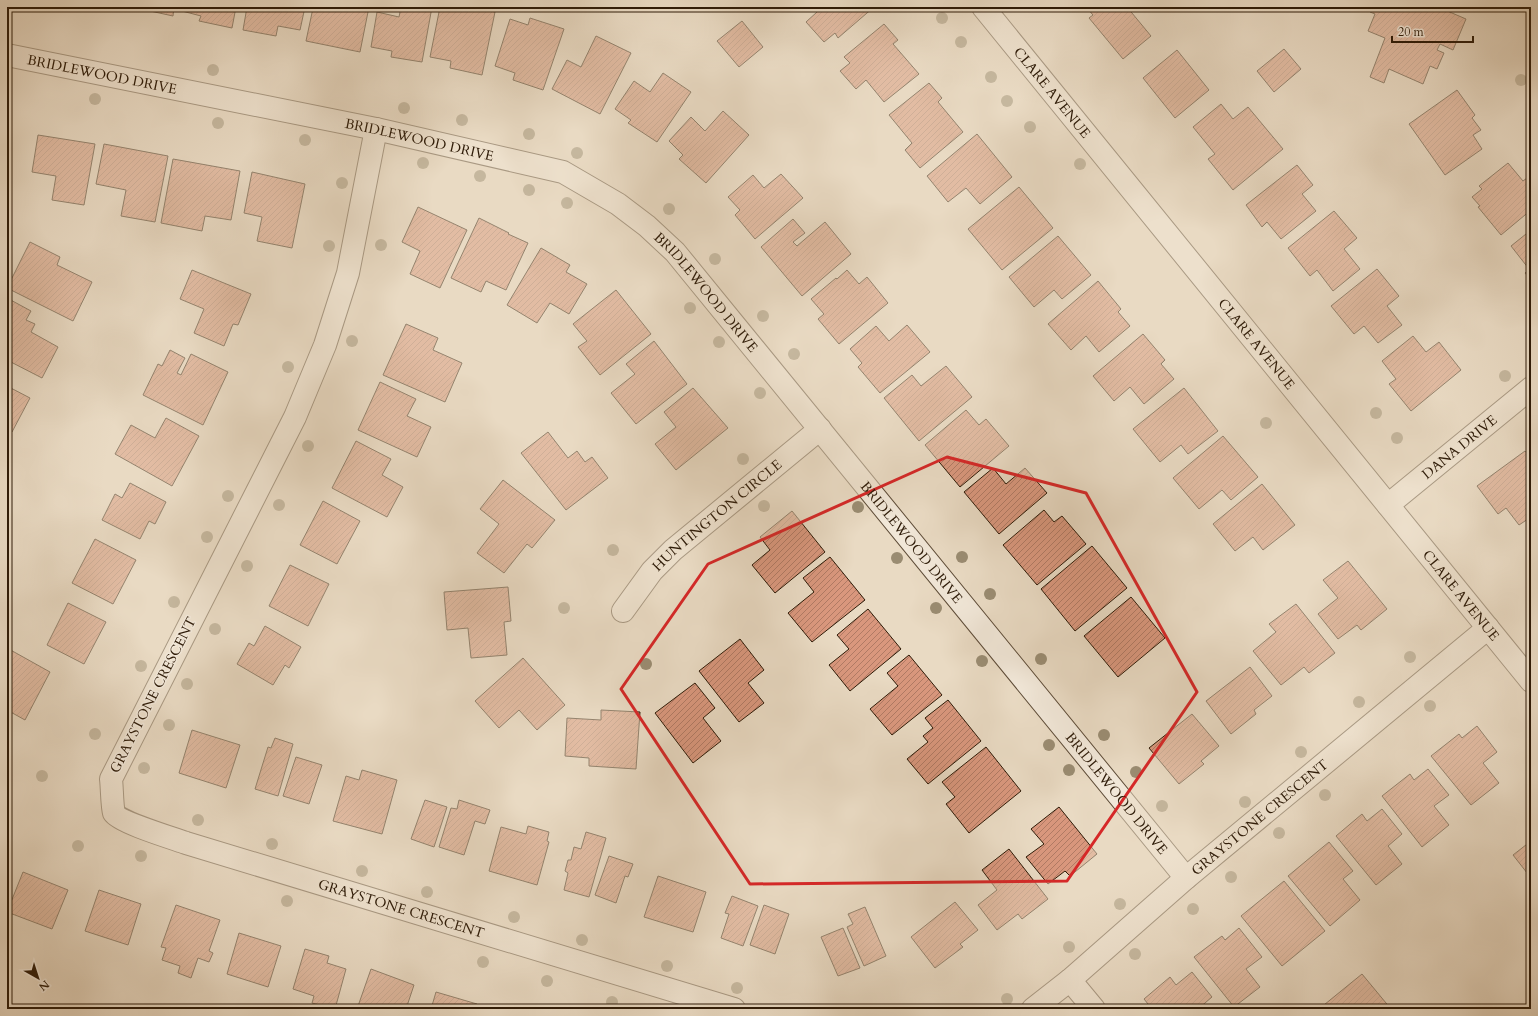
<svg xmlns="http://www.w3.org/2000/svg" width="1538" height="1016" viewBox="0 0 1538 1016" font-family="Cardo,serif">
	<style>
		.building { fill: url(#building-hatch); stroke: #2e1b08 }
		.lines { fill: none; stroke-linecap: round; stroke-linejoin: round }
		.minor-casing { stroke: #5d4b37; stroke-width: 24 }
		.minor { stroke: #f1e7d8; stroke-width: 22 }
		.tree { fill: #9a8c72 }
		.marked { fill: none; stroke: #d62828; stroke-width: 3; stroke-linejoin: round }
		.labels { text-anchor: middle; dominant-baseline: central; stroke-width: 3; stroke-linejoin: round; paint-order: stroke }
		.street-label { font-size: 14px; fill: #2e1b08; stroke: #f1e7d8 }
	</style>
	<defs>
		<pattern id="building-hatch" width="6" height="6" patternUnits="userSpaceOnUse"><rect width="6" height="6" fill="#d9977d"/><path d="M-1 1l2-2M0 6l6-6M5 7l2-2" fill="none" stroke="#b07a64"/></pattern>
	</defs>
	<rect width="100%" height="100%" fill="#e9dac3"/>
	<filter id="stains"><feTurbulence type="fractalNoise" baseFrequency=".005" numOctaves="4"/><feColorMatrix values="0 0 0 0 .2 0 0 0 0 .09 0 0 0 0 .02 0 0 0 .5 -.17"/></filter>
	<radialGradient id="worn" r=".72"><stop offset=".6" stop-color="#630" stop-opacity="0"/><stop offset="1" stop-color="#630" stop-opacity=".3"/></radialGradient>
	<path class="building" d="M141,7H174L173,16L141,9Z
		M182,7H236L232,28L199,21L201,16L182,11Z
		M247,7H305L300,30L278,26L276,36L243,30Z
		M323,7H369L360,52L306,41L313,8L323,10Z
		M401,7H432L422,62L391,57L392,51L371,47L377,12L399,17Z
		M440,7L461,11L462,7H470L495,12L482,75L450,68L451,61L430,57Z
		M813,7H874L838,38L835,33L824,42L806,22L817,12Z
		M1086,7H1127L1151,36L1123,59L1089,18L1093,15Z
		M1372,7H1429L1433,9L1434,7H1438L1466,19L1453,50L1440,44L1437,50L1444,53L1437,69L1430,66L1423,84L1389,69L1384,83L1370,77L1385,38L1368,31L1375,14L1370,12Z
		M530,18L564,29L543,90L513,80L515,73L495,66L510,19L528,25Z
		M742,21L763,47L739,67L717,41Z
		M884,24L898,40L893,44L919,74L884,102L866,80L856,89L840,71L850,63L844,57Z
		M596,36L631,53L600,114L552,89L567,60L581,67Z
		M1284,49L1301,69L1274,92L1257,71Z
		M1177,50L1209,90L1175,118L1143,78Z
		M663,73L691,92L657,142L628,123L631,120L615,109L634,81L650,92Z
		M929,83L942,98L938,102L963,132L920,168L905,150L912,143L889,115Z
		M1457,90L1475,115L1472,118L1481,130L1473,135L1482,149L1445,175L1409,124Z
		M1221,104L1233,119L1248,107L1283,149L1233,190L1208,159L1215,154L1193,127Z
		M723,111L749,135L706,183L679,159L683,155L669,141L691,117L705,131Z
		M977,134L1012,177L980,204L966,188L948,202L927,176Z
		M38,135L95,144L84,205L52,200L56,176L32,172Z
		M104,144L168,156L155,222L121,216L126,190L96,184Z
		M173,159L240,171L231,220L205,216L202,231L161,223Z
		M1508,163L1523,181L1527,178L1531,184V210L1501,235L1478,207L1480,206L1472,197L1482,189L1479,186Z
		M1297,165L1313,185L1302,194L1316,211L1281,239L1267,222L1262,227L1246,205Z
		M252,172L305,184L292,248L257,241L262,217L244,213Z
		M781,174L803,198L755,239L735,215L740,210L728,197L753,175L764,188Z
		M1019,187L1053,228L1002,270L968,229Z
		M418,207L467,230L440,288L410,274L420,251L402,242Z
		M1334,211L1357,238L1344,249L1360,269L1333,291L1317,270L1310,276L1288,248Z
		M479,218L509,233L508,234L528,243L506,290L486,281L481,292L451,278Z
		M793,219L805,233L793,242L797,246L825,222L851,254L802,296L761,247Z
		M1531,230V280L1525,273L1529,269L1511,246Z
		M1058,236L1091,275L1062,299L1054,290L1034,307L1009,277Z
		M30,242L60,257L57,265L92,282L73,321L7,288Z
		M541,248L570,265L566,272L587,284L569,314L550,303L537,323L507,305Z
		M1377,269L1399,296L1387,306L1402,325L1378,343L1364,326L1354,334L1331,306Z
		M192,270L251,294L238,325L233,324L224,346L194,333L204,309L180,299Z
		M847,270L859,284L867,277L888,303L839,344L818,319L824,314L811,299L836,278L837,279Z
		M1098,281L1121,309L1118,312L1130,326L1099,352L1086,336L1071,350L1048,324Z
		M616,290L651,334L600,375L578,347L587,341L573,324Z
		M7,298L31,311L26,320L35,324L31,332L58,347L42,378L7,360Z
		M406,324L438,338L433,350L462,363L445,402L383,375Z
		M907,325L930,352L880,393L858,367L862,363L850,349L876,326L889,341Z
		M1143,334L1165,360L1161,364L1174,379L1144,404L1130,387L1114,401L1093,376Z
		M1413,336L1426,352L1439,342L1461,370L1411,411L1389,384L1396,379L1382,361Z
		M654,341L687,384L636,424L611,393L635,374L626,364Z
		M170,350L185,358L177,373L181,375L191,354L228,372L203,425L143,395L158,364L162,366Z
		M946,366L972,397L919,441L884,398L912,375L921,386Z
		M380,382L416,399L407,416L431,427L417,457L358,430Z
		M7,386L30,398L12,432L7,429Z
		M693,388L728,428L676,470L655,444L676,427L664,412Z
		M1184,388L1218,431L1188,454L1181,445L1160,462L1133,429Z
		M966,410L979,425L986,419L1009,446L960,487L925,445Z
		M166,418L199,436L172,486L115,454L131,425L155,438Z
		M548,432L568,458L577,451L585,462L592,457L608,478L566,510L521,453Z
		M1223,436L1258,477L1231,500L1222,490L1199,509L1173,478Z
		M356,441L391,459L382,475L403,487L387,517L332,488Z
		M1525,451L1531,458V517L1519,525L1506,508L1498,514L1477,486Z
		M993,468L1006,484L1025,468L1047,493L999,534L964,492Z
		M503,480L555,520L532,548L527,544L504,573L477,553L499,524L480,509Z
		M130,483L166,502L155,524L149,521L140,539L102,520L115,494L122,498Z
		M1262,484L1295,525L1263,550L1253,537L1235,551L1213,524Z
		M323,501L360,521L337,564L300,545Z
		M1044,510L1054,522L1062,516L1086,544L1037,585L1003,545Z
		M792,511L825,552L775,593L752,565L770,550L760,537Z
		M95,539L136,560L113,604L72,583Z
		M1092,546L1127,588L1075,631L1041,589Z
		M830,557L865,600L812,642L788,613L814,592L803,578Z
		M1348,561L1387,609L1361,630L1357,625L1338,639L1318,614L1338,598L1323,580Z
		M290,565L329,584L308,626L269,606Z
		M508,587L511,621L504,622L507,655L471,658L468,628L447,630L444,592Z
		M1131,597L1165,638L1118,677L1084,636Z
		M68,603L106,622L84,664L47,645Z
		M1296,604L1335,653L1309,673L1304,667L1281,685L1253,651L1276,632L1269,624Z
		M868,609L901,649L850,691L829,665L849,649L837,635Z
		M265,626L301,647L289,668L285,665L273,685L237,664L249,643L254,646Z
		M740,639L764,670L748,683L764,703L739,722L699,671Z
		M7,648L50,672L25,720L7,710Z
		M909,655L942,695L892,735L870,709L898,686L887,673Z
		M523,658L565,705L537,730L519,710L499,728L475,701Z
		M1250,667L1272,696L1254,710L1256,714L1231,734L1206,701Z
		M695,683L715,708L703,718L721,741L693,763L655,713Z
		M948,700L981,741L928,784L907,759L928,742L923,736L933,728L925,718Z
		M601,710L640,712L636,769L589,766V758L565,756L567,718L601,720Z
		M1192,714L1219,746L1201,761L1204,764L1179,784L1149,748Z
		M1477,726L1497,752L1483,763L1499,783L1471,805L1431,756L1459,734L1462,738Z
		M192,730L240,745L226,788L179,773Z
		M275,738L293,744L278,796L255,789L268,747L271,748Z
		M986,747L1021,791L969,833L946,804L955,797L942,782Z
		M296,757L322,765L309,804L283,796Z
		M1428,769L1449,795L1434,806L1449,825L1422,847L1382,796L1410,774L1414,780Z
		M362,770L397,780L382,834L333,821L346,776L359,780Z
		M425,800L447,807L434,847L411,839Z
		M459,800L490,810L485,824L475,821L464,855L439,847L451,808L457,809Z
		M1059,807L1097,854L1070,876L1065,871L1048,884L1026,857L1044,844L1031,829Z
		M1382,809L1402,834L1388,846L1402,864L1376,885L1336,836L1362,814L1367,821Z
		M528,826L549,832L547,841L549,842L537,885L489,871L501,827L526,834Z
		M586,832L606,838L589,897L564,890L568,873L565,871L568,860H571L574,847L581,849Z
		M1531,841V878L1513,855Z
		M1329,842L1353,871L1343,879L1360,900L1330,926L1288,876Z
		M1009,849L1048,899L1022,919L1018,914L997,930L978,905L997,890L982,870Z
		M609,856L633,864L628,877L625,876L616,903L595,895Z
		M23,872L68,890L52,929L7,912Z
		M658,876L706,892L693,932L644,917Z
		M1284,881L1325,931L1282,966L1241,916Z
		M99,890L141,904L128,945L85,931Z
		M732,896L758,906L743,946L721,938L729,914L725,913Z
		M955,902L978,930L960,944L963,947L935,968L911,937Z
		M176,905L220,920L209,951L213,953L209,962L198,958L191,978L178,973L180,966L162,960L166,948L161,947Z
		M764,905L789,914L775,954L750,945Z
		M865,907L886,956L864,966L847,927L853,924L848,914Z
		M843,928L860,968L838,976L821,937Z
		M1239,928L1262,957L1246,969L1260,987L1234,1007L1194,957L1222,936L1225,940Z
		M239,933L281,946L268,987L227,974Z
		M305,949L329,956L327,963L346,969L335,1009L312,1003L314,996L293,989Z
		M371,969L414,985L406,1009H357Z
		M1192,972L1212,997L1198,1009H1152L1144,999L1170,977L1176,985Z
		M1362,974L1391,1009H1319Z
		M436,992L477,1004L476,1009H431Z"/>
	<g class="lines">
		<defs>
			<g id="minor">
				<path id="s1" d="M983,7L1531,681"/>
				<path id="s2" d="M7,55L376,129L563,172L618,204L647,226L675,252L1186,878"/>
				<path id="s3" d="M376,129L348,273L325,345L295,417L111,779C112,786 112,807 114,813C119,822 175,839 186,843L734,1009"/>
				<path id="s4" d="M1388,505L1531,388"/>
				<path id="s5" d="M623,611L652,571L673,550L820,429"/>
				<path d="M1070,980L1094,1009"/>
				<path id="s6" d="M1033,1009L1070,980L1186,878L1488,628"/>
			</g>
		</defs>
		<use href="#minor" class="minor-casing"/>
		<use href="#minor" class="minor"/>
	</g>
	<g class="tree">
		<circle cx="942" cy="18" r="6"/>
		<circle cx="961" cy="42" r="6"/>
		<circle cx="213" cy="70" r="6"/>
		<circle cx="991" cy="77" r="6"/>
		<circle cx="1521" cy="80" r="6"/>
		<circle cx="95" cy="99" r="6"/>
		<circle cx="1007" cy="101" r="6"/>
		<circle cx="404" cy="108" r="6"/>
		<circle cx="462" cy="120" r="6"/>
		<circle cx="218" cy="123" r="6"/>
		<circle cx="1030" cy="127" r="6"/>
		<circle cx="529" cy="134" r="6"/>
		<circle cx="305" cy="140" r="6"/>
		<circle cx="577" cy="153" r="6"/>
		<circle cx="423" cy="163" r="6"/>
		<circle cx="1080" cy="164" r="6"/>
		<circle cx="480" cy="176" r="6"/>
		<circle cx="342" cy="183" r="6"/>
		<circle cx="529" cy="190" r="6"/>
		<circle cx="567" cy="203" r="6"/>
		<circle cx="669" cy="209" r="6"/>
		<circle cx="381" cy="245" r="6"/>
		<circle cx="329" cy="246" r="6"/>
		<circle cx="715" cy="259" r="6"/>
		<circle cx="690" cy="308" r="6"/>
		<circle cx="763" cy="316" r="6"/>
		<circle cx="352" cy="341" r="6"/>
		<circle cx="719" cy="342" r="6"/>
		<circle cx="794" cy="354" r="6"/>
		<circle cx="288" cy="367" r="6"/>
		<circle cx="1505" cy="376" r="6"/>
		<circle cx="760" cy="393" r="6"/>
		<circle cx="1376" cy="413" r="6"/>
		<circle cx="1266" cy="423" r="6"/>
		<circle cx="1397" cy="438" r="6"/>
		<circle cx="308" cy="446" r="6"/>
		<circle cx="743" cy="459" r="6"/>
		<circle cx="228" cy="496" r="6"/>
		<circle cx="279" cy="505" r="6"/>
		<circle cx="764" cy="506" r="6"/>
		<circle cx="858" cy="507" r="6"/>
		<circle cx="207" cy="537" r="6"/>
		<circle cx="613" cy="550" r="6"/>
		<circle cx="962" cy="557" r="6"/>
		<circle cx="897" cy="558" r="6"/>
		<circle cx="247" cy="566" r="6"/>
		<circle cx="990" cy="594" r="6"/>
		<circle cx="174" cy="602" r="6"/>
		<circle cx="564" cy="608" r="6"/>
		<circle cx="936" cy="608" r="6"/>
		<circle cx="215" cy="629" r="6"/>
		<circle cx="1410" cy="657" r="6"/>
		<circle cx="1041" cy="659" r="6"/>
		<circle cx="982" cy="661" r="6"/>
		<circle cx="646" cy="664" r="6"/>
		<circle cx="141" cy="666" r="6"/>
		<circle cx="187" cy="684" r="6"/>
		<circle cx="1359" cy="702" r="6"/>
		<circle cx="1430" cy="706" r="6"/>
		<circle cx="169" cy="725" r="6"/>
		<circle cx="95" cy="734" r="6"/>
		<circle cx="1104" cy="735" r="6"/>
		<circle cx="1049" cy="745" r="6"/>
		<circle cx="1301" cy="752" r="6"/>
		<circle cx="144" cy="768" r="6"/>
		<circle cx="1069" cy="770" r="6"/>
		<circle cx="1136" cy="772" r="6"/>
		<circle cx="42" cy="776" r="6"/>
		<circle cx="1325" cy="795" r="6"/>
		<circle cx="1245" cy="802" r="6"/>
		<circle cx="1162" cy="806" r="6"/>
		<circle cx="198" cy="820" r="6"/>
		<circle cx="1279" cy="833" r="6"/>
		<circle cx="272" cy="844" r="6"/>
		<circle cx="78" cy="846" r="6"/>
		<circle cx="141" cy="856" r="6"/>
		<circle cx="362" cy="871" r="6"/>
		<circle cx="1231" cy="877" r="6"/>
		<circle cx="427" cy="892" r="6"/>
		<circle cx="287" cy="901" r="6"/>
		<circle cx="1120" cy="904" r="6"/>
		<circle cx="1193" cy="909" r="6"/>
		<circle cx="514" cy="917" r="6"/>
		<circle cx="582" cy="940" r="6"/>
		<circle cx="1069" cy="947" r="6"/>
		<circle cx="1135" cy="954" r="6"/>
		<circle cx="483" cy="962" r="6"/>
		<circle cx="667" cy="966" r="6"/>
		<circle cx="547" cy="981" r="6"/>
		<circle cx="737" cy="988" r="6"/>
		<circle cx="1007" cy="999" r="6"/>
		<circle cx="612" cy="1002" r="6"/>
	</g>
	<path d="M0 0H1538V1016H0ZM947,457L1086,493L1197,692L1067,881L750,884L621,689L708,564Z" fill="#e9dac3" fill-opacity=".55" fill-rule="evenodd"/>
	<path class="marked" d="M947,457L1086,493L1197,692L1067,881L750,884L621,689L708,564Z"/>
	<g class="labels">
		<g class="street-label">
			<text stroke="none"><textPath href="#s2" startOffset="97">BRIDLEWOOD DRIVE</textPath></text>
			<text stroke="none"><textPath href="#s1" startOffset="110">CLARE AVENUE</textPath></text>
			<text stroke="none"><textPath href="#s2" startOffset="421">BRIDLEWOOD DRIVE</textPath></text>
			<text stroke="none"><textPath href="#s2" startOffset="757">BRIDLEWOOD DRIVE</textPath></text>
			<text stroke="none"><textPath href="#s1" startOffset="434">CLARE AVENUE</textPath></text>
			<text stroke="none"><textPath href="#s4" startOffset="92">DANA DRIVE</textPath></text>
			<text stroke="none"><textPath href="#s5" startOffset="135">HUNTINGTON CIRCLE</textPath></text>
			<text stroke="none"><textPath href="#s2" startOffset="1081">BRIDLEWOOD DRIVE</textPath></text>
			<text stroke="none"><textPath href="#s1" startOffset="758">CLARE AVENUE</textPath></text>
			<text transform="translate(153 695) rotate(-63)">GRAYSTONE CRESCENT</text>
			<text stroke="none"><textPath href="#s2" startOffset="1405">BRIDLEWOOD DRIVE</textPath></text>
			<text stroke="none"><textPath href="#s6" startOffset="297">GRAYSTONE CRESCENT</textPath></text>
			<text stroke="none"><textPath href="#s3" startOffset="1044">GRAYSTONE CRESCENT</textPath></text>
		</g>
	</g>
	<rect width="1538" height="1016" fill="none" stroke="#e9dac3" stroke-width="24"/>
	<rect x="8" y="8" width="1522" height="1000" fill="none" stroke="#2e1b08" stroke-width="2"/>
	<rect x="12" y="12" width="1514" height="992" fill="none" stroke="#2e1b08"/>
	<g transform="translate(38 978) rotate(141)" stroke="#f1e7d8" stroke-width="3" paint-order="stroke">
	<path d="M0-3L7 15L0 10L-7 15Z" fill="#2e1b08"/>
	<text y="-6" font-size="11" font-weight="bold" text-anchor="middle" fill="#2e1b08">N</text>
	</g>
	<path d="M1392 36v6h81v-6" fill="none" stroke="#2e1b08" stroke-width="2"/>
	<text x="1398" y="36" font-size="12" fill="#2e1b08" stroke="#f1e7d8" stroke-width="3" paint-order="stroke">20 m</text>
	<rect width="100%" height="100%" filter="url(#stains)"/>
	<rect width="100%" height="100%" fill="url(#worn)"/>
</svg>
